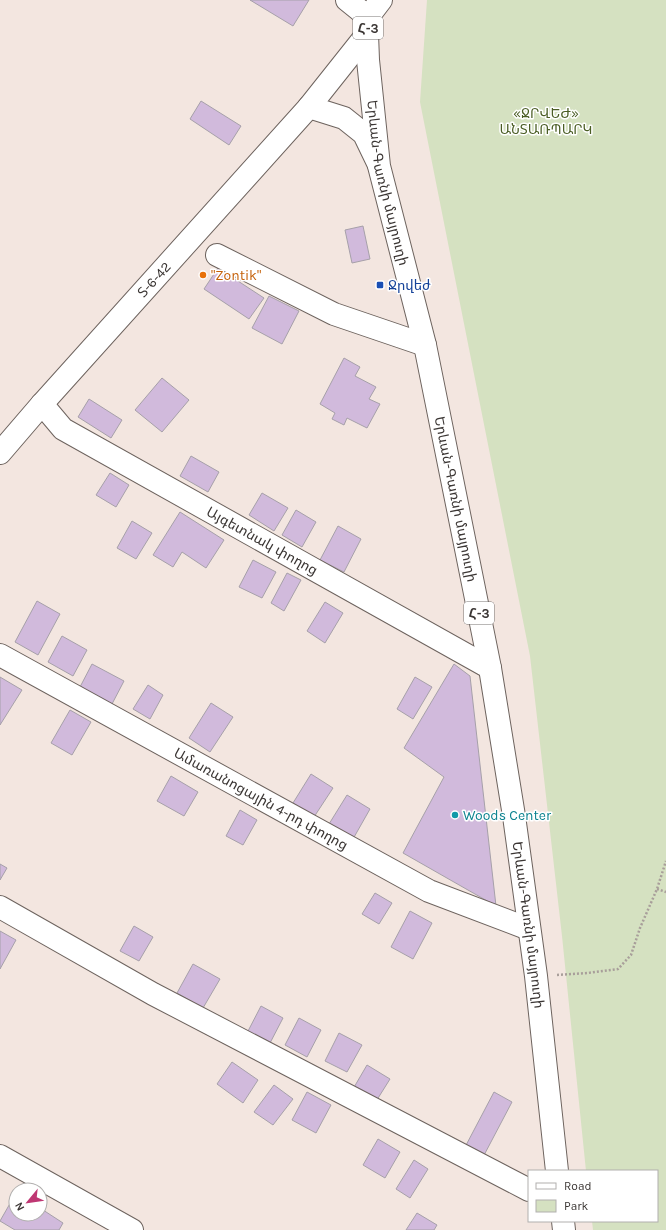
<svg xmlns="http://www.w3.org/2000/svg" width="666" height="1230" viewBox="0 0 666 1230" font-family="Karla,'Noto Sans Armenian',sans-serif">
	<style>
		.green { fill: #d5e1c1 }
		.building { fill: #d1badc; stroke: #a6a0a9 }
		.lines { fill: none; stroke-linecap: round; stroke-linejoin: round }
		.minor-casing { stroke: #6d635e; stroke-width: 24 }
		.secondary-casing { stroke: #6d635e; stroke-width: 24 }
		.primary-casing { stroke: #6d635e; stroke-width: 24 }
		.path { stroke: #a89e9a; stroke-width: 2.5; stroke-dasharray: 2 2; stroke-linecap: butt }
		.minor { stroke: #fff; stroke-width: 22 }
		.secondary { stroke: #fff; stroke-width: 22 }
		.primary { stroke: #fff; stroke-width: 22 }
		.food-dot { fill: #e8710a; stroke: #fff; stroke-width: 1.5 }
		.transit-dot { fill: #1a4fb4; stroke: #fff; stroke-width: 1.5 }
		.culture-dot { fill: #0f9aa8; stroke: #fff; stroke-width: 1.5 }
		.labels { text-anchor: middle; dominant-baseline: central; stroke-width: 3; stroke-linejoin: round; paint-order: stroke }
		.shield { fill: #fff; stroke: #767271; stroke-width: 1 }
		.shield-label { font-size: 13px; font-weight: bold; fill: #3b3634 }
		.park-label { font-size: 14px; fill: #4a5d24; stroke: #fff }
		.street-label { font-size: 14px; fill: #3b3634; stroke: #fff }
		.food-label { font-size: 14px; fill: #c56008; stroke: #fff; text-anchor: start }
		.transit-label { font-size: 14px; fill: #164399; stroke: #fff; text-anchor: start }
		.culture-label { font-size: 14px; fill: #0d838f; stroke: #fff; text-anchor: start }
	</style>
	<rect width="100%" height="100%" fill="#f3e6e0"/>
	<path class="green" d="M427,0H666V1230H593L592,1221H657V1171H586L562,936L530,656L420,102Z"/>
	<path class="building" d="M250,0H309L293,26Z
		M201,101L241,126L229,145L190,119Z
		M363,226L370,259L352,263L345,230Z
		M218,268L264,298L249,319L204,289Z
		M269,296L299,311L282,344L252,328Z
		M344,358L360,367L355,376L376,387L369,399L380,404L367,428L347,418L344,425L332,419L335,413L320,404Z
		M162,378L189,400L162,432L135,410Z
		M89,399L122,420L111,438L78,417Z
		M191,456L219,472L208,492L180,476Z
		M110,473L129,485L116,507L96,495Z
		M262,493L288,508L274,531L249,515Z
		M296,510L316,522L302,547L282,535Z
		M180,512L224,540L206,568L182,552L173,567L153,555Z
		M132,521L152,533L136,559L117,548Z
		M338,526L361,539L344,572L320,560Z
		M253,560L276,572L262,598L239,587Z
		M287,573L301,580L284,611L271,603Z
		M37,601L60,614L38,655L15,642Z
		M325,602L343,613L325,643L307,631Z
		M62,636L87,650L73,676L48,662Z
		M92,664L124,681L112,704L80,687Z
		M454,664L470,676L496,906L403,853L444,777L404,748Z
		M0,677L22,690L0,725Z
		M415,677L432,687L413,719L397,709Z
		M148,685L163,695L150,719L133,709Z
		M211,703L233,717L210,752L189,738Z
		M70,710L91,722L72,755L51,743Z
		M311,774L333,788L314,817L293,803Z
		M171,776L198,792L184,816L157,801Z
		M347,795L370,809L353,839L329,824Z
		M240,810L257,820L243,845L226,836Z
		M0,864L7,868L0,880Z
		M375,893L392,903L379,924L362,914Z
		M410,911L432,923L413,959L391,947Z
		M134,926L153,937L139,961L120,951Z
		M0,931L16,940L0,969Z
		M193,964L220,979L203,1008L177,993Z
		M261,1006L283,1018L269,1045L247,1033Z
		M299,1018L321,1030L307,1057L285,1045Z
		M339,1033L362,1045L347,1072L325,1061Z
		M232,1062L258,1080L243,1103L217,1084Z
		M367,1065L390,1079L375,1103L353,1089Z
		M274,1085L293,1099L273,1125L254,1112Z
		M307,1092L331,1105L316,1133L292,1120Z
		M494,1092L512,1102L482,1159L464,1149Z
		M378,1139L400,1152L385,1178L363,1165Z
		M414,1160L428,1169L410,1198L396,1189Z
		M16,1193V1214H40V1208L63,1223L59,1230H15L0,1221Z
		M417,1213L437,1225L434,1230H406Z"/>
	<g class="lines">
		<defs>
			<g id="minor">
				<path d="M347,0L368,17"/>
				<path d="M217,255L334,314L425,345"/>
				<path id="s1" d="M42,404L63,429L490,668"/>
				<path id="s2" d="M0,655L429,891L529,929"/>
				<path d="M0,907L153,994L529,1190"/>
				<path d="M0,1156L132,1230"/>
			</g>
			<g id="secondary">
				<path d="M309,107L344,118L364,134L378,163"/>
				<path id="s3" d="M0,453L42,404L309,107L367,34"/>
			</g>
			<g id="primary">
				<path id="s4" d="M381,0L368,17L367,34L368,60L379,166L425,345L490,668L514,816L536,976L557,1171"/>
				<path d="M563,1221L564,1230"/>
			</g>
		</defs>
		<use href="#minor" class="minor-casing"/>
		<use href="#secondary" class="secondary-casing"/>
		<use href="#primary" class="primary-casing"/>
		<path class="path" d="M657,889L666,892
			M557,975L588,973L618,969L631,955L640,928L657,889L666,861"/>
		<use href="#minor" class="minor"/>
		<use href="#secondary" class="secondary"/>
		<use href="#primary" class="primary"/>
	</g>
	<circle class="food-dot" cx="203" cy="275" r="4"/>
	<rect class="transit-dot" x="376" y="281" width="8" height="8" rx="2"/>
	<circle class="culture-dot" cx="455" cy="815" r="4"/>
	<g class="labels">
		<g class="shield">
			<rect x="353" y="17" width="30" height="22" rx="3"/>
			<rect x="464" y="602" width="30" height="22" rx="3"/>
		</g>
		<g class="shield-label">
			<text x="368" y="28">Հ-3</text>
			<text x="479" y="613">Հ-3</text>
		</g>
		<g class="park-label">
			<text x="546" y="113">«ՋՐՎԵԺ»<tspan x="546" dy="16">ԱՆՏԱՌՊԱՐԿ</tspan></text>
		</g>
		<g class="street-label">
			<text stroke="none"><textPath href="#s4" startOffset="189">Երևան-Գառնի մայրուղի</textPath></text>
			<text stroke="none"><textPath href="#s3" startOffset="232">Տ-6-42</textPath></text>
			<text stroke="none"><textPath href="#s4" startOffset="513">Երևան-Գառնի մայրուղի</textPath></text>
			<text stroke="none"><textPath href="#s1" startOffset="261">Այգետնակ փողոց</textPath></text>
			<text stroke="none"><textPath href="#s2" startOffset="298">Ամառանոցային 4-րդ փողոց</textPath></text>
			<text stroke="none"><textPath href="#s4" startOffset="945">Երևան-Գառնի մայրուղի</textPath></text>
		</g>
		<g class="food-label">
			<text x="211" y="275">"Zontik"</text>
		</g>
		<g class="transit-label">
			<text x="388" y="285">Ջրվեժ</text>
		</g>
		<g class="culture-label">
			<text x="463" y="815">Woods Center</text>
		</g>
	</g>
	<rect x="528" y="1170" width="130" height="52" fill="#ffffff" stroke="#b1afae"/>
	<rect x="536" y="1183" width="20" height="6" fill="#ffffff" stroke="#b1afae"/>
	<text x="564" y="1190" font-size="12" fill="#3b3634">Road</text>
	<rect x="536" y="1200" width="20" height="12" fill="#d5e1c1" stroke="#b1afae"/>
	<text x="564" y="1210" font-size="12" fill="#3b3634">Park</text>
	<g transform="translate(28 1202) rotate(241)"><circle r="19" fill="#ffffff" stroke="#b1afae"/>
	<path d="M0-3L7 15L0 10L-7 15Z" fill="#bf3773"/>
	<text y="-6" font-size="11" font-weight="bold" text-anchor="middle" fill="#3b3634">N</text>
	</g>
</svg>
